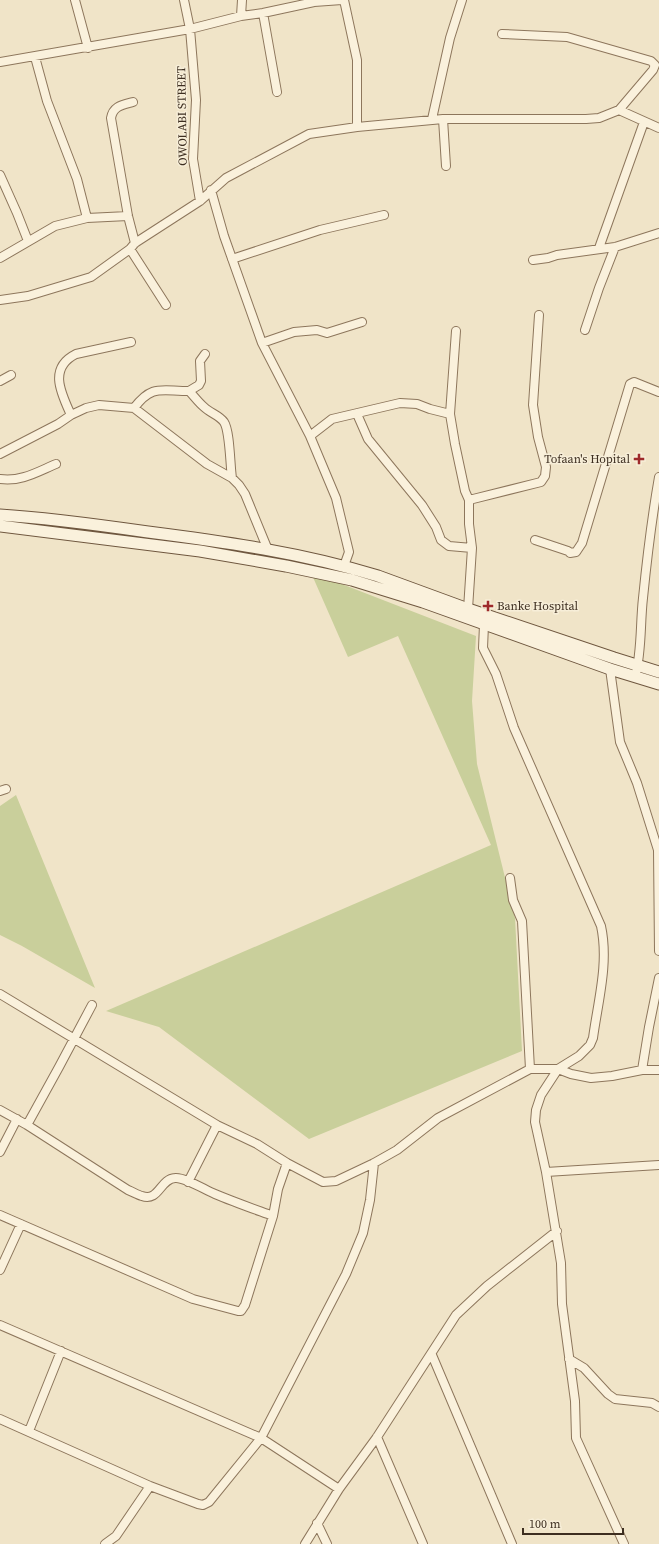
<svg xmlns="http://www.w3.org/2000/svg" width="659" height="1544" viewBox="0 0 659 1544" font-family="'Source Serif 4',serif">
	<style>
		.grass { fill: #c9cf9b }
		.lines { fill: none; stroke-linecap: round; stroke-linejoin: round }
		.street-casing { stroke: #8d765c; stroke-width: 10 }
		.secondary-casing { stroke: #6f573f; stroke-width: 13 }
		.street { stroke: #faf1dc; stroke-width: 8 }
		.secondary { stroke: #faf1dc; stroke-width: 11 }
		.poi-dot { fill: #9e2a2b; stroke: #f7eed8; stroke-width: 1.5 }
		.labels { text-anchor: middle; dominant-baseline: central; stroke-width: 3; stroke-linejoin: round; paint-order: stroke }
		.street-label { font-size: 12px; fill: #3d2e20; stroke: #f7eed8 }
		.poi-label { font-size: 12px; fill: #3d2e20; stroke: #f7eed8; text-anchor: end }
	</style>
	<rect width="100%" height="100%" fill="#f0e4c8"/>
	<path class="grass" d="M312,575L339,583L476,636L472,701L477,764L515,918L522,1051L309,1139L159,1027L106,1011L491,845L398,636L348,657Z
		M16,795L95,988L22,946L0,935V806Z"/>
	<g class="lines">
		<defs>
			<path id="street" d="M75,0L88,48
				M184,0L190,29L196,100L193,159L200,201
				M344,0L357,60V127
				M263,13L277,92
				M241,16L242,0
				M35,57L47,101L77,179L87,218
				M0,62L190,29L241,16L263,13L314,2L342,0
				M133,102C122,105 113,106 111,118L128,216L135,243
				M619,110L659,128
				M432,119L450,38L462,0
				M443,119L446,166
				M0,175L17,213L28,241
				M211,190L224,236L262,343L310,436L336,498L349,552L344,566
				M599,248L644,122
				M130,249L166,305
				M0,258L55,226L87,218L128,216
				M232,259L320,230L384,215
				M533,260L548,258L557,255L615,247L659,233
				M0,300L28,296L91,277L130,249L135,243L200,201L226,178L309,134L357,127L443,119H586L599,118L619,110L653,70L655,65L651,61L567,37L502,34
				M585,330L599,288L615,247
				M456,331L450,414L455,444L465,491L469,500V524L472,548L468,609
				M262,343L294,332L317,330L327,333L362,322
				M0,381L11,375
				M189,391L199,385L201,381L200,361L205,354
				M134,408C152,384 161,391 189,391C194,396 198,402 204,407C210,413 219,415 224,422C230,431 230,465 232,478
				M357,414L368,439L422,505L436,527L441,540L449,546L472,548
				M71,415C61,393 48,368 76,354L131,342
				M310,436L332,419L400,403L417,404L430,409L450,414
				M0,454L58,424L71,415L86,408L99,405L134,408L207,464L232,478L239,485L245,494L268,550
				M0,479C21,482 37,472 56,464
				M469,500L541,482L545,476L546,467L538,437L533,405L539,315
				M535,540L568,551L570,553L576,552L582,543L630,384L634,382L659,392
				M484,625L483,648L496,674L514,728L601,926C609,963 598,1001 593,1038L590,1045L579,1056L558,1069L541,1095L536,1110L535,1122L546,1172L561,1263L562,1304L575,1401L576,1438L624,1544
				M610,669L620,742L637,783L658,850L659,951
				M635,677C642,652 640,624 643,598C647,558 652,517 659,477
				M0,791L6,789
				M510,878L513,900L522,921L530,1069
				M0,994L217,1125L257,1144L287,1163L323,1182L336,1181L374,1163L397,1150L438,1118L530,1069H558L571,1074L591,1078L612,1076L642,1070H659
				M642,1070L649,1027L659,978
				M0,1110L27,1125L128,1190C133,1192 138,1195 142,1196C159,1202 160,1179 175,1178C185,1177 205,1190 215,1194C234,1202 254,1209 273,1216
				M27,1125L59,1067L92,1005
				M0,1152L17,1119
				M546,1172L659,1165
				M188,1182L217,1125
				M0,1215L193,1299L238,1311H241L245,1305L273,1216L278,1189L287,1163
				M0,1270L21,1224
				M0,1325L261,1438L339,1489
				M432,1355L512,1544
				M569,1359L584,1368L608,1394L615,1399L652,1403L659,1407
				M0,1419L150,1486L198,1504L203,1505L209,1502L261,1438L346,1274L363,1233L370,1200L374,1163
				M29,1431L61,1351
				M377,1437L423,1544
				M317,1523L327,1544
				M105,1544L116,1536L150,1486
				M305,1544L339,1489L377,1437L456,1315L487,1286L557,1231"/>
			<path id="secondary" d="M0,515C50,518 99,525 148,532C226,542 303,553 378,576L468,609L614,658L659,672
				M0,526L200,551L286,566L352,580L423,602L610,669L659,684"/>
		</defs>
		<use href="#street" class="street-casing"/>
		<use href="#secondary" class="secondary-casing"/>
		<use href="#street" class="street"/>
		<use href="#secondary" class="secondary"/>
	</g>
	<g class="poi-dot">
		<path d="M637 453h4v4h4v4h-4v4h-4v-4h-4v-4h4z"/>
		<path d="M486 600h4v4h4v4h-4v4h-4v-4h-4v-4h4z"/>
	</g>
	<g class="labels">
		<g class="street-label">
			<text transform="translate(182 116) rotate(-91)">OWOLABI STREET</text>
		</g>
		<g class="poi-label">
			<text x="630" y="459">Tofaan's Hopital</text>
			<text x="497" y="606" text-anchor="start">Banke Hospital</text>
		</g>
	</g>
	<path d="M523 1528v6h100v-6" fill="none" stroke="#3d2e20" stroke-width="2"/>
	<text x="529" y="1528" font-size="12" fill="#3d2e20" stroke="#f7eed8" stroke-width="3" paint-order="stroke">100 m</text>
</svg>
